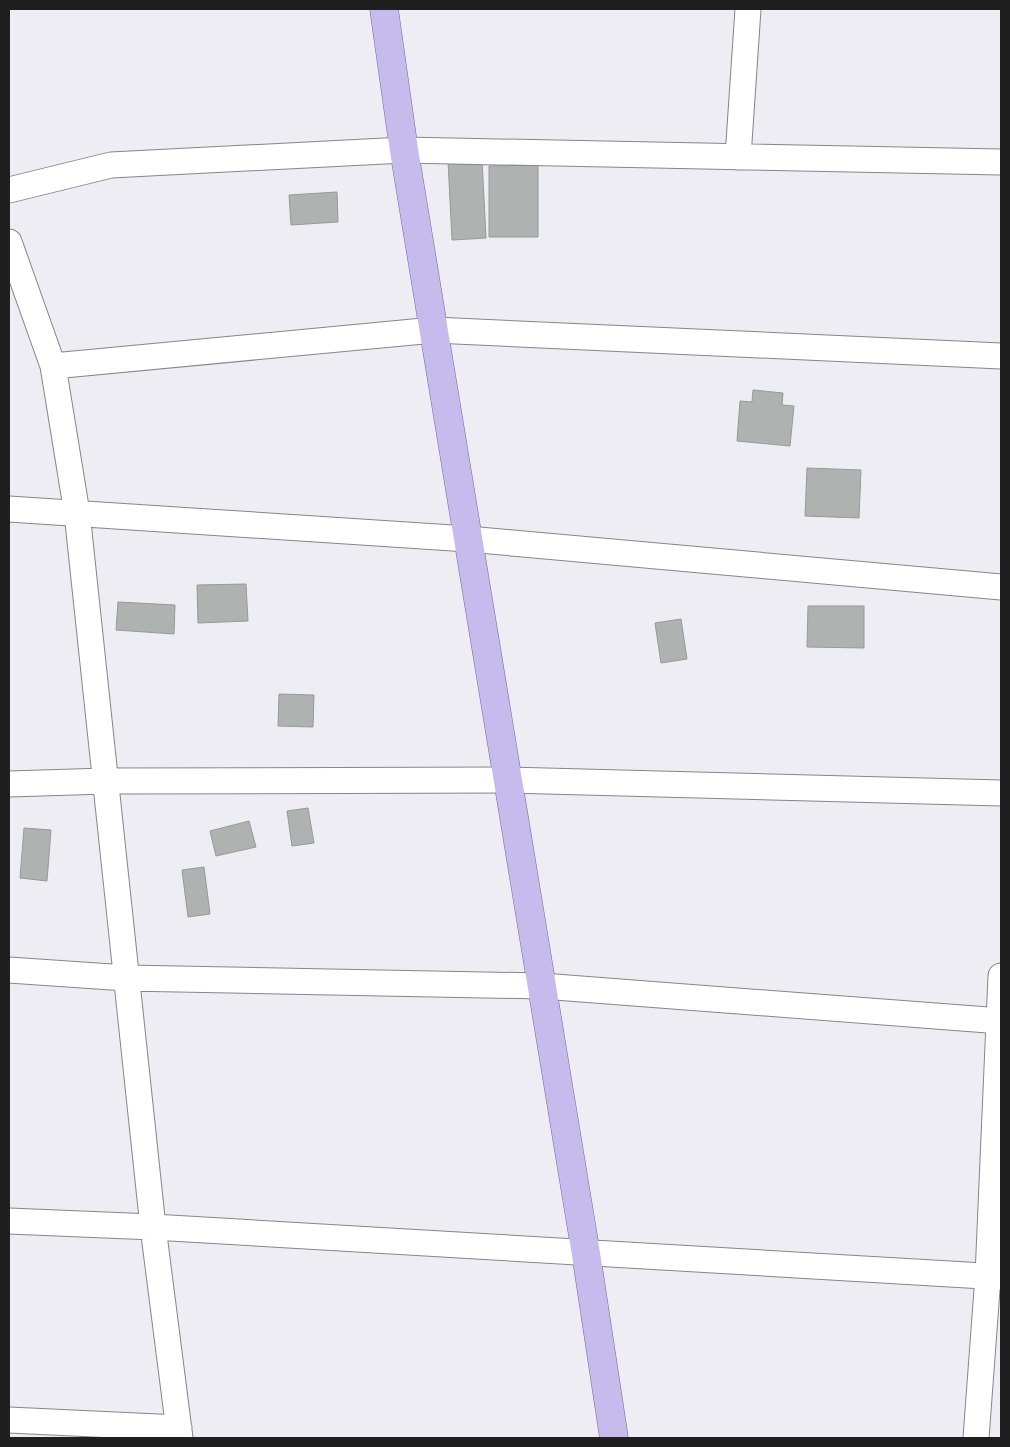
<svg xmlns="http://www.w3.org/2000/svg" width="1010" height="1447" viewBox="0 0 1010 1447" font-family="Helvetica,sans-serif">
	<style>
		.building { fill: #aeb3b1; stroke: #959a98 }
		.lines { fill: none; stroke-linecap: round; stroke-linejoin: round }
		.minor-casing { stroke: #86858a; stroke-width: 27 }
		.major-casing { stroke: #74669c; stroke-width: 29 }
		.minor { stroke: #fff; stroke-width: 25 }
		.major { stroke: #c7baec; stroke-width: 28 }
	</style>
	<rect width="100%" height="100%" fill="#eeedf3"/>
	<path class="building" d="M482,159L486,238L452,240L448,161Z
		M538,165V237H489V166Z
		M337,192L338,222L291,225L289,195Z
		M753,390L783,393L782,405L794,406L790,446L737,441L740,401L752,402Z
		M807,468L861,470L859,518L805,516Z
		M246,584L248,621L198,623L197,585Z
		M118,602L175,605L174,634L116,630Z
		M808,606H864V648L807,647Z
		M681,619L687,659L661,663L655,623Z
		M279,694L314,695L313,727L278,726Z
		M308,808L314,843L292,846L287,811Z
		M249,821L256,847L216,856L210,831Z
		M24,828L51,830L47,881L20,878Z
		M204,867L210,914L188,917L182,870Z"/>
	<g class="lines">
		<defs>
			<path id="minor" d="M738,157L748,9
				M9,190L111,165L404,150L1001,162
				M9,242L53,366L77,513L153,1227L180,1438
				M53,366L434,330L1001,356
				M9,509L468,539L1001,587
				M9,784L106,781L508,780L1001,793
				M9,970L126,978L542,986L1001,1021
				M9,1221L153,1227L1001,1277
				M9,1420L179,1428
				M976,1438L988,1276L1001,976"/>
			<path id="major" d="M384,9L404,150L586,1254L614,1438"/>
		</defs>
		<use href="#minor" class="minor-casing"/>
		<use href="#major" class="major-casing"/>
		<use href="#minor" class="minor"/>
		<use href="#major" class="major"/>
	</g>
	<rect width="1010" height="1447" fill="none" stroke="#1f1f20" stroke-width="20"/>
</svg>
